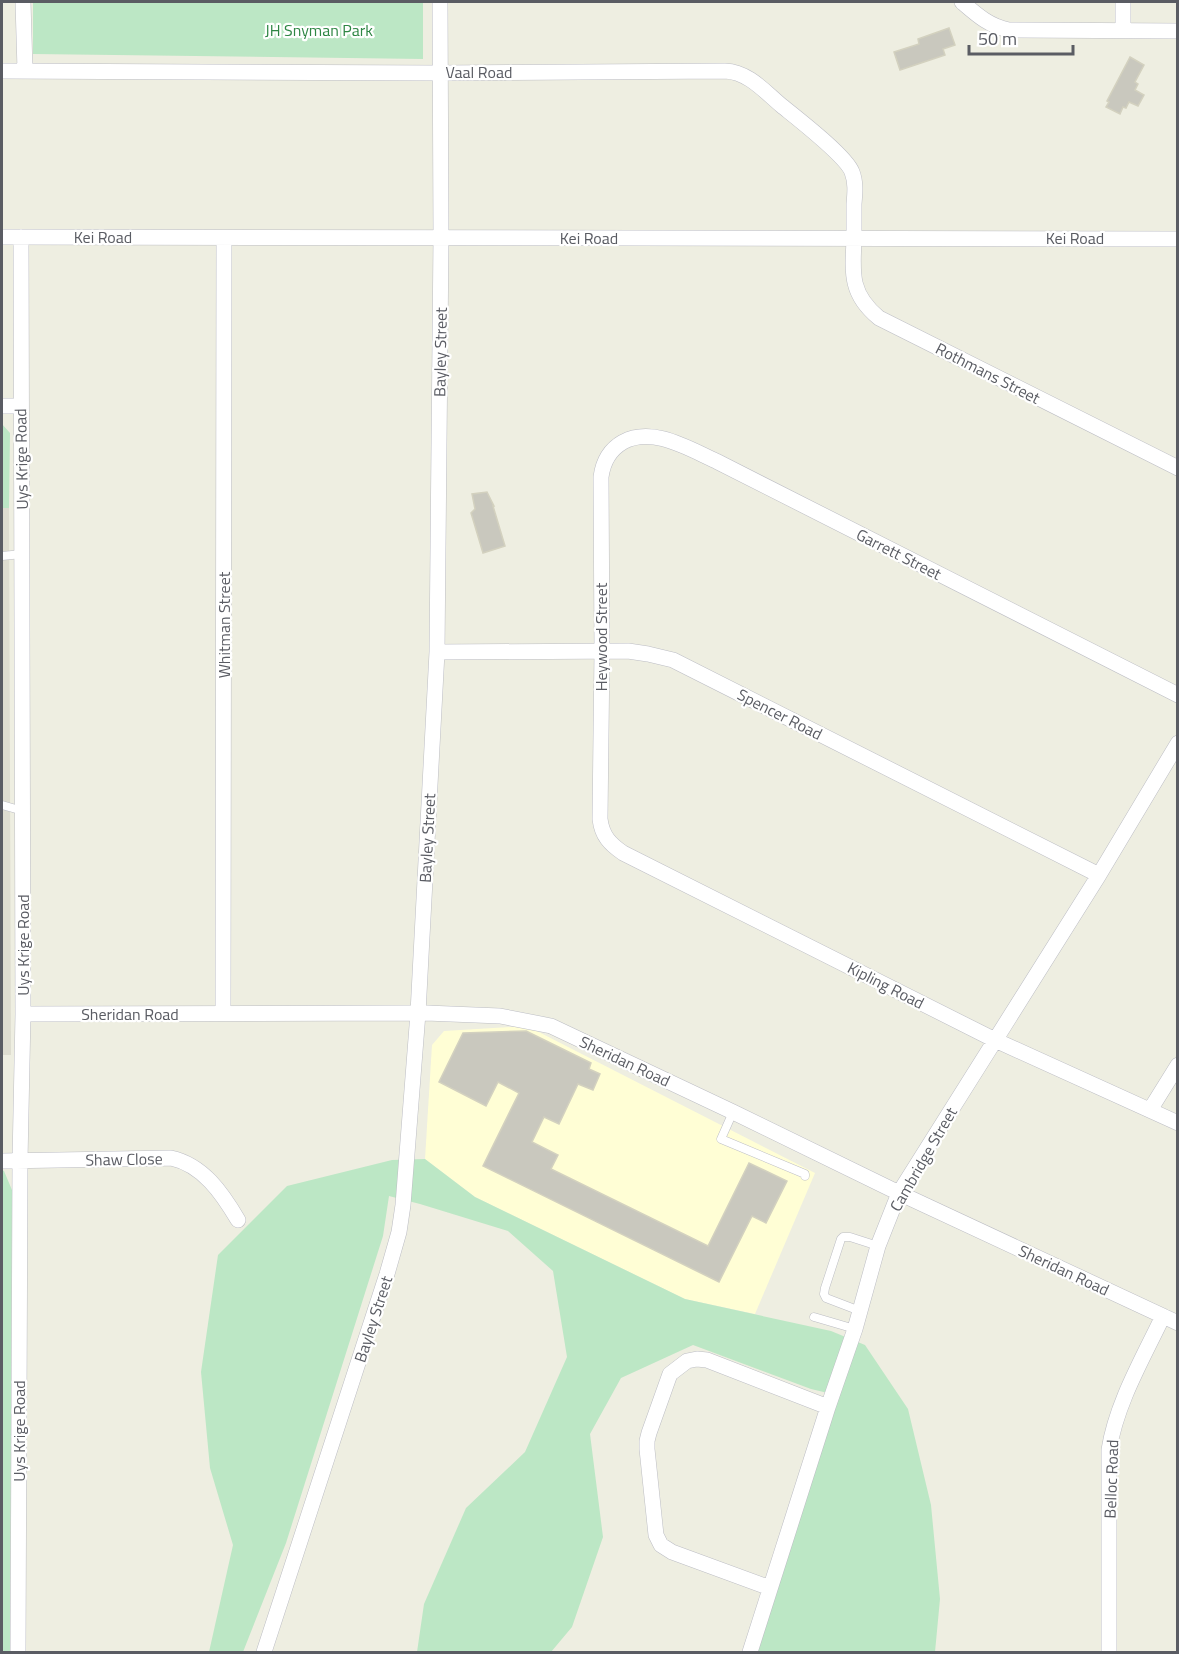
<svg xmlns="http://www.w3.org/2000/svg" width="1179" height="1654" viewBox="0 0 1179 1654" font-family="'Titillium Web',sans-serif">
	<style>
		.commercial { fill: #fffed5 }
		.education { fill: #deddd0 }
		.green { fill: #bce7c5 }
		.building { fill: #c9c8be; stroke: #d3d1bf; stroke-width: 1.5 }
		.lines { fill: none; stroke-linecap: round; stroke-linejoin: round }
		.lane-casing { stroke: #bcbdc4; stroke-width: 9 }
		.street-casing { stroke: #bcbdc4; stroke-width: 16 }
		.lane { stroke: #fff; stroke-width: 8 }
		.street { stroke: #fff; stroke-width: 15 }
		.labels { text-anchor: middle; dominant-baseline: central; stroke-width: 4.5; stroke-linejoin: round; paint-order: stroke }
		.park-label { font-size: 16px; fill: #2e8644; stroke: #fff }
		.street-label { font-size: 16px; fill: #5a5c63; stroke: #fff }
	</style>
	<rect width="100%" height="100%" fill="#eeeee1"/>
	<path class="commercial" d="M527,1026L815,1173L755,1314L685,1299L475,1197L425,1159L432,1045L444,1031Z"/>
	<path class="education" d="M2,508H9L11,1055H2Z"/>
	<path class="green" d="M33,2H423V59L33,54Z
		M2,424L10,433L9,508H2Z
		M425,1159L475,1197L685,1299L831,1331L865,1345L908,1409L931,1505L940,1599L935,1652H753L832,1394L811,1389L693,1345L621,1378L590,1434L603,1537L572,1627L551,1652H417L424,1604L466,1508L525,1452L567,1357L553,1271L508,1231L420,1204L389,1196L383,1236L286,1543L243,1652H209L233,1545L210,1468L201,1372L218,1255L287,1186L392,1160Z
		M2,1170L4,1171L12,1190L10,1652H2Z"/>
	<path class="building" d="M949,28L955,45L943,49L945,55L900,70L894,52L919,44L918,39Z
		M1130,57L1144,65L1135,82L1138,84L1135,90L1144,95L1138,106L1129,102L1126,108L1123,107L1120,114L1106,107L1109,102L1107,101Z
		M487,492L494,506H493L505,546L483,553L471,513L475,509L472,494Z
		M526,1031L591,1063L589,1069L600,1074L593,1090L578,1084L559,1124L544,1117L532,1142L558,1155L551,1169L708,1246L749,1163L787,1181L766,1223L752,1216L719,1282L483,1166L519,1093L498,1082L486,1106L439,1082L463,1033Z"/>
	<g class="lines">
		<defs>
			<path id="lane" d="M2,556L22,554
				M2,805L23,811
				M733,1112L721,1139L805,1174V1176
				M860,1311L826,1298L824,1294L825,1288L841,1239L843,1237H850L878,1246
				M814,1317L855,1329"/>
			<path id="street" d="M23,2L25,70
				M962,2C977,15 989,26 1009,30L1178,31
				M1123,31V2
				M2,71L440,73L725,71C749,72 765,92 782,106C798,119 846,156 852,172C856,182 855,193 854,204C854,216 854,228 854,241C852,275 851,295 879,318L1178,468
				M2,237L1178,239
				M2,406H21
				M437,652L628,651L648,654L673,660L1099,875
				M1178,695L716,461C689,449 653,426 623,442C609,450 603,462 601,477L602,651L600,819C602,836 610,844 623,853L995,1040L1178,1123
				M223,1013L224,238
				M23,1014L426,1013L500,1016L551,1026L733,1112L899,1193L1178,1323
				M1150,1110L1178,1065
				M2,1161L171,1158C203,1165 222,1193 238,1220
				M770,1588L672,1552L661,1545L656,1535L647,1449V1441L649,1433L670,1374L687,1361L697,1359L707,1360L828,1407
				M18,1652L20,1161L23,1014L21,237
				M264,1652L387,1274L399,1232L403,1205L418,1013L437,652L441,238L440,2
				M750,1652L828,1407L855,1329L878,1246L899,1193L1099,875L1178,743
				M1109,1652V1450C1116,1404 1143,1358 1163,1316"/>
		</defs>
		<use href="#lane" class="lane-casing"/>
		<use href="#street" class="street-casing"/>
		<use href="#lane" class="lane"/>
		<use href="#street" class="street"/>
	</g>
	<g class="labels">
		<g class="park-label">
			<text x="319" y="30">JH Snyman Park</text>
		</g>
		<g class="street-label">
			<text x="479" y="72">Vaal Road</text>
			<text x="103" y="237">Kei Road</text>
			<text x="589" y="238">Kei Road</text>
			<text x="1075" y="238">Kei Road</text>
			<text transform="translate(440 352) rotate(-89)">Bayley Street</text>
			<text transform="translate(988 373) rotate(27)">Rothmans Street</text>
			<text transform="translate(21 459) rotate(-91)">Uys Krige Road</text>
			<text transform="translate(899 554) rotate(27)">Garrett Street</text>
			<text transform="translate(224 625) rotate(-90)">Whitman Street</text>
			<text transform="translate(601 637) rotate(-90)">Heywood Street</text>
			<text transform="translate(780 714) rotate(27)">Spencer Road</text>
			<text transform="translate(427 838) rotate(-87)">Bayley Street</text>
			<text transform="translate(23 945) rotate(-90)">Uys Krige Road</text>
			<text transform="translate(886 985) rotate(27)">Kipling Road</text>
			<text x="130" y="1014">Sheridan Road</text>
			<text transform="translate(625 1061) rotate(25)">Sheridan Road</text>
			<text transform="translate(124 1159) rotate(-1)">Shaw Close</text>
			<text transform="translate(923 1159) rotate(-60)">Cambridge Street</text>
			<text transform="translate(1064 1270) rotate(25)">Sheridan Road</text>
			<text transform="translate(373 1319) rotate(-72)">Bayley Street</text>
			<text transform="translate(19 1431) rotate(-90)">Uys Krige Road</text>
			<text transform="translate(1111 1479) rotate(-88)">Belloc Road</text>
		</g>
	</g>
	<rect width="1179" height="1654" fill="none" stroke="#5a5c63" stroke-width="6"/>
	<path d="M969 45v9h104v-9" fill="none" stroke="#5a5c63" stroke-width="3"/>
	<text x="978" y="45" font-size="18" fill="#5a5c63" stroke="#ffffff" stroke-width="4.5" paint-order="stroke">50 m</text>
</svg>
